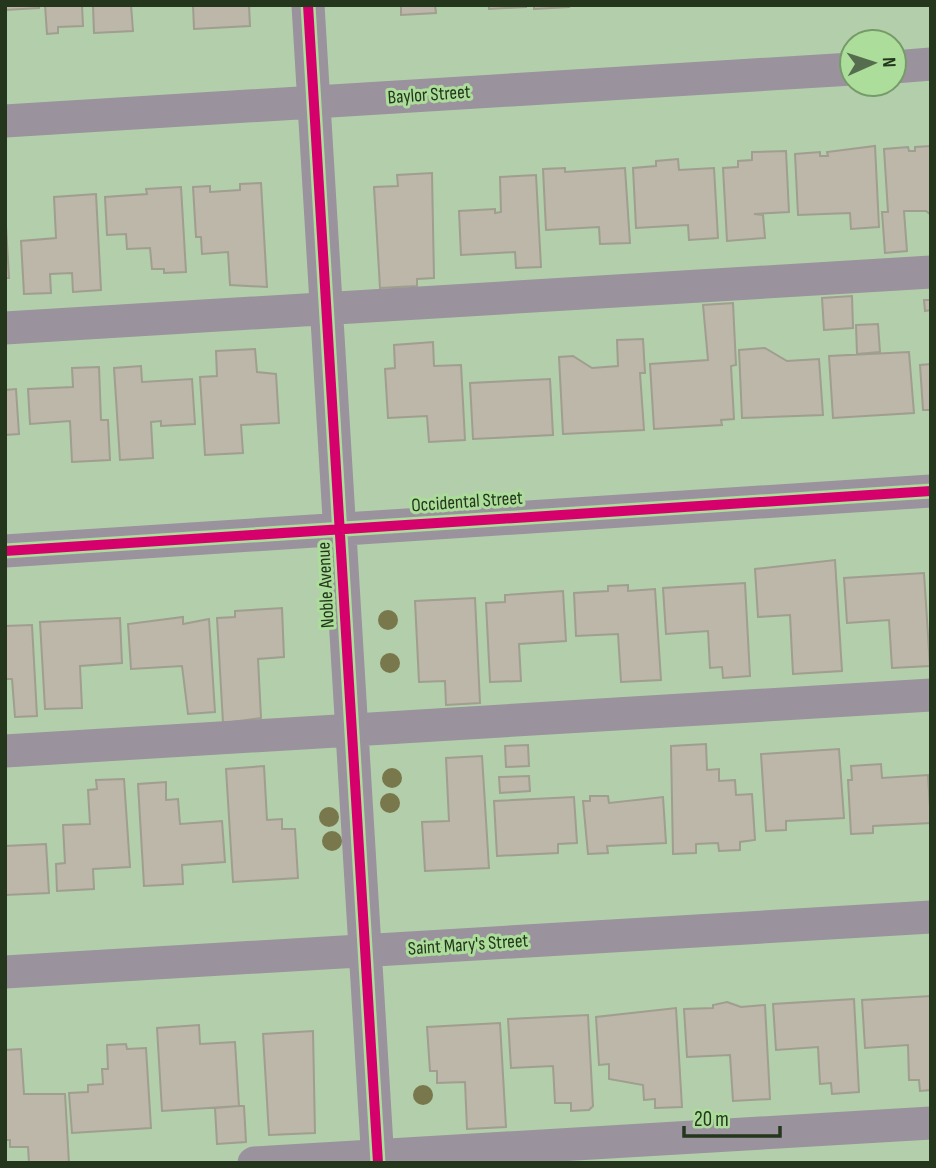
<svg xmlns="http://www.w3.org/2000/svg" width="936" height="1168" viewBox="0 0 936 1168" font-family="'Sofia Sans Condensed',sans-serif">
	<style>
		.building { fill: #bcb7a8; stroke: #a09e8e; stroke-width: 2 }
		.lines { fill: none; stroke-linecap: round; stroke-linejoin: round }
		.minor { stroke: #9a929c; stroke-width: 33 }
		.cycleway-casing { stroke: #acdd9b; stroke-width: 15 }
		.cycleway { stroke: #d6006c; stroke-width: 10 }
		.tree { fill: #79774c }
		.labels { text-anchor: middle; dominant-baseline: central; stroke-width: 6; stroke-linejoin: round; paint-order: stroke }
		.street-label { font-size: 19px; fill: #24371d; stroke: #acdd9b }
	</style>
	<rect width="100%" height="100%" fill="#b3ceaa"/>
	<path class="building" d="M5,5H39V8L5,10Z
		M45,5H82L83,26L58,27V33L47,34Z
		M93,5H131L133,31L94,33Z
		M193,5H249L250,26L194,29Z
		M401,5H435L436,13L401,15Z
		M489,5H526V7L489,9Z
		M534,5H569V7L534,9Z
		M875,146L879,227L851,229L850,213L798,215L795,154L820,152V156H828L827,152Z
		M931,146V215L926,211H904L907,251L885,253L882,212H888L884,149L908,147L909,151H915V147Z
		M786,151L789,212L754,214L763,215L765,238L727,241L723,168L738,167V161L752,160V152Z
		M678,159L679,170L714,168L718,238L689,240L688,225L636,228L633,168L656,166V161Z
		M565,168V172L625,168L630,243L600,244L599,227L546,230L543,169Z
		M432,173L434,278L417,279V286L380,288L374,187L398,186L397,175Z
		M536,175L541,267L516,268L515,252L461,255L459,211L495,209V213L501,212L500,177Z
		M261,183L267,287L230,285L228,252L202,254L201,237H196L193,187L210,186V192L240,190V184Z
		M181,187L186,272L164,273V269H152L150,248L127,249L126,234L107,235L105,197L147,194L146,189Z
		M96,194L101,290L73,292L72,273L50,274L51,293L24,294L21,241L56,238L54,197Z
		M5,209L9,278H5Z
		M852,296L853,328L824,330L822,298Z
		M924,300H931V310L925,311Z
		M733,303L736,365L731,366L734,419L721,420L722,425L654,429L650,364L708,360L703,305Z
		M878,324L880,352L857,354L856,325Z
		M643,339L645,373H640L644,430L563,434L559,357L573,356L592,368L618,366L617,340Z
		M433,342L434,366L461,365L465,440L429,442L427,416L388,418L385,369L395,368L394,345Z
		M765,348L787,361L819,359L823,415L742,418L739,350Z
		M255,349L257,372L276,374L279,423L241,425L243,453L205,455L200,377L217,376L216,351Z
		M909,352L914,413L833,418L829,356Z
		M931,364V410H923L920,365Z
		M141,366L142,382L192,379L195,424L161,426V421L151,422L153,458L120,460L114,368Z
		M99,367L101,420H108L110,460L72,462L70,421L30,424L28,389L73,387L72,368Z
		M550,379L553,435L473,439L470,383Z
		M16,389L19,434L5,435V390Z
		M835,560L842,671L793,674L790,615L758,617L755,569Z
		M924,573L930,666L892,668L889,620L847,623L844,578Z
		M745,583L750,676L723,678L722,667L710,668L708,631L666,634L663,588Z
		M628,585V591L655,589L661,680L621,682L618,634L576,636L574,593L608,591V586Z
		M563,591L566,641L519,644L521,681L490,682L486,603L505,602V595Z
		M475,598L480,703L446,705L445,681L419,682L415,601Z
		M282,608L284,657L258,659L261,718L223,723L217,618L235,617V611Z
		M183,617V624L209,619L215,712L188,714L182,666L131,669L128,624Z
		M120,618L122,663L80,666L82,708L45,709L40,622Z
		M32,625L37,716L15,717L12,679H5V626Z
		M706,744L707,770L719,769V781L735,780L736,795L752,794L755,840L740,842V850L719,851L718,843L696,844V853L673,854L671,746Z
		M528,745L529,766L506,767L505,746Z
		M839,749L844,818L786,821V830L766,831L761,754Z
		M482,756L489,868L425,871L422,822L449,821L446,758Z
		M881,764L882,778L928,775L931,823L873,826V833L851,834L848,780H852L851,766Z
		M264,766L267,820L282,819V829H295L298,878L233,882L226,769Z
		M529,776L530,791L500,793L499,777Z
		M124,779L130,867L93,869L94,889L57,891L56,864L65,863L63,825L90,824L88,790L97,789L96,780Z
		M166,782V800L178,799L180,824L222,821L225,862L182,865L183,884L144,886L138,784Z
		M590,796H608L609,803L663,797L666,843L607,846L608,853L588,854L583,801H590Z
		M574,797L577,843L558,844V853L497,856L494,801Z
		M46,844L49,893L5,895V846Z
		M931,996V1090L920,1091L919,1080H909L908,1045L865,1048L862,1000Z
		M854,999L859,1092L832,1094L831,1083L820,1084L818,1047L776,1050L773,1004Z
		M727,1002L741,1007L765,1005L770,1099L733,1101L730,1055L687,1057L684,1009L713,1008V1005Z
		M676,1008L682,1107L655,1108V1099L644,1100L643,1085L609,1079V1064L599,1065L596,1017Z
		M588,1015L593,1106L589,1110L571,1111V1103H555L553,1066L511,1068L508,1019Z
		M500,1023L506,1127L467,1129L465,1082L437,1083V1071H430L427,1027Z
		M199,1025L200,1044L235,1042L239,1106L162,1111L157,1028Z
		M313,1031L315,1133L269,1135L263,1034Z
		M126,1044L127,1049L146,1048L151,1128L72,1133L69,1093L88,1092V1085L103,1084L102,1069H108L107,1045Z
		M21,1049L24,1094H65L69,1163H29L28,1147H10V1140H5V1050Z
		M239,1106H244L246,1142L217,1144L215,1108Z"/>
	<g class="lines">
		<path class="minor" d="M308,5L378,1163
			M894,67L931,64
			M5,121L852,69
			M5,328L931,272
			M5,551L931,491
			M5,751L931,695
			M5,972L931,917
			M254,1163L931,1123"/>
		<defs>
			<path id="cycleway" d="M308,5L378,1163
				M5,551L931,491"/>
		</defs>
		<use href="#cycleway" class="cycleway-casing"/>
		<use href="#cycleway" class="cycleway"/>
	</g>
	<g class="tree">
		<circle cx="388" cy="620" r="10"/>
		<circle cx="390" cy="663" r="10"/>
		<circle cx="392" cy="778" r="10"/>
		<circle cx="390" cy="803" r="10"/>
		<circle cx="329" cy="817" r="10"/>
		<circle cx="332" cy="841" r="10"/>
		<circle cx="423" cy="1095" r="10"/>
	</g>
	<g class="labels">
		<g class="street-label">
			<text transform="translate(429 95) rotate(-4)">Baylor Street</text>
			<text transform="translate(467 502) rotate(-4)">Occidental Street</text>
			<text transform="translate(326 585) rotate(-93)">Noble Avenue</text>
			<text transform="translate(468 945) rotate(-4)">Saint Mary's Street</text>
		</g>
	</g>
	<rect width="936" height="1168" fill="none" stroke="#24371d" stroke-width="14"/>
	<g transform="translate(873 63) rotate(87)"><circle r="33" fill="#acdd9b" stroke="#769b69" stroke-width="2"/>
	<path d="M0-5L12 26L0 18L-12 26Z" fill="#566c4e"/>
	<text y="-10" font-size="19" font-weight="bold" text-anchor="middle" fill="#24371d">N</text>
	</g>
	<path d="M684 1126v10h96v-10" fill="none" stroke="#24371d" stroke-width="3.5"/>
	<text x="694" y="1126" font-size="21" fill="#24371d" stroke="#acdd9b" stroke-width="5" paint-order="stroke">20 m</text>
</svg>
